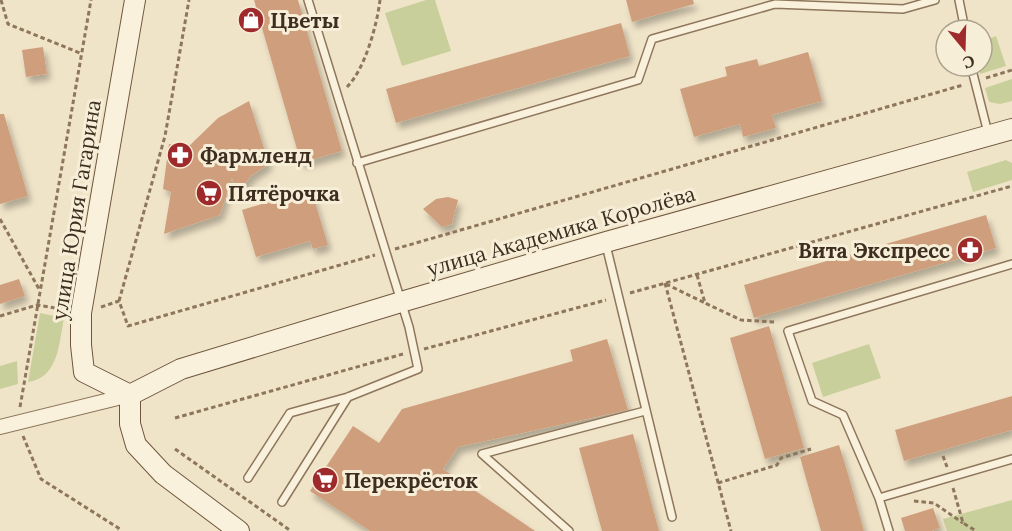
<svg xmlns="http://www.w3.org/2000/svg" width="1012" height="531" viewBox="0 0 1012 531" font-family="Lora,serif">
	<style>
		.green { fill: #c9cf9b }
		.building { fill: #cf9f7d; filter: url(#shadow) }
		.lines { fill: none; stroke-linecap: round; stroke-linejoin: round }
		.lane-casing { stroke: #8d765c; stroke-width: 10 }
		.street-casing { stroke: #8d765c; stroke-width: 16 }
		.secondary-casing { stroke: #6f573f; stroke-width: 22 }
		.path { stroke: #8d765c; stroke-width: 3; stroke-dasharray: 4.5 3; stroke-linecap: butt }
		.lane { stroke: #faf1dc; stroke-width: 7 }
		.street { stroke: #faf1dc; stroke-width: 14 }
		.secondary { stroke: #faf1dc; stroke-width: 20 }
		.labels { text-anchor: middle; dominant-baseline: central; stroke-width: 6; stroke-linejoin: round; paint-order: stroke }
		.poi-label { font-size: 21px; font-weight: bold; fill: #3d2e20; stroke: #f7eed8; text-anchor: start }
		.street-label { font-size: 21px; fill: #3d2e20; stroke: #f7eed8 }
	</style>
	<defs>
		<filter id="shadow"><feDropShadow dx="3.5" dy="6" stdDeviation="3" flood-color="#0004"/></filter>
	</defs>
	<rect width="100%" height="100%" fill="#f0e4c8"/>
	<path class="green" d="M426,0H435L451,51L402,66L385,13Z
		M996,36L1006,66L980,74L977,66H982V41Z
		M1012,79V101L1000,104L989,102L985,88Z
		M1006,160L1012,163V180L973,192L967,172Z
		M40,313L64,318C59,342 59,378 28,382Z
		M869,344L881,378L823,397L812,363Z
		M17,361L18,384L0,389V366Z
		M1012,500V531H947L943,519Z"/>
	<path class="building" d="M254,0H298L342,151L301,163Z
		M626,0H693L694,4L632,22Z
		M621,23L630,56L396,123L386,89Z
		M43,47L47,74L26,77L22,50Z
		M808,52L822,101L772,115L776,128L743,137L740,124L694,137L680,89L727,76L725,67L757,59L759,66Z
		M249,101L269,164L251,176L237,194L232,178L220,215L164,234L171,192L163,189L169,144L188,147L218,118Z
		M0,114H4L28,196L0,204Z
		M311,189L328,245L313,249L310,241L256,257L242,210Z
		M448,197L458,200L452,224L442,227L423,209L436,199Z
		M986,215L996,248L754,318L744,285Z
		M19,279L25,296L0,304V285Z
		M769,326L804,448L765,459L730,338Z
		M607,339L628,410L458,447L443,469L535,531H370L310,491L353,426L379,443L402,409L573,361L570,350Z
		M1012,396V430L904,461L895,430Z
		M633,434L659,531H602L579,448Z
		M839,445L848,474L864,531H821L800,457Z
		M933,508L940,528L931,531H905L901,518Z"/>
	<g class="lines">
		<defs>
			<path id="lane" d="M959,0L965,30
				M971,66L988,133
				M357,163L638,80L652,39L775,4L903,9L935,0
				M606,245L672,517
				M1012,264L788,331L812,401L843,415L879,498L1012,459
				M248,478L290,413L348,397L418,369L409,327L308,0
				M879,498L889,531
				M282,502L348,397
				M569,531L482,454L645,411"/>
			<path id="street" d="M0,427L130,395"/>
			<path id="secondary" d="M130,395L181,369L401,302L606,242L1012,129
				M130,395L84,372L81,345V313L135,0
				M130,395V424L136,445L163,474L239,531"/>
		</defs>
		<use href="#lane" class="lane-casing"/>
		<use href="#street" class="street-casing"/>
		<use href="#secondary" class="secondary-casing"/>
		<path class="path" d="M1,0L8,24L80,53
			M986,78L1012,70
			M347,87C365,69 377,25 380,0
			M0,219L39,289
			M395,249L963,85
			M697,275L705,303L741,320L774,322
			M665,283L731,531
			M666,284L705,303
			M630,293L1012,186
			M119,301L165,136L189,0
			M101,307L119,301L128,326L375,255
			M0,316L37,305L62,309
			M424,349L606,300
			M20,407L91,0
			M175,418L403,354
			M23,436L41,479L120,529L118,531
			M175,449L291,531
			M943,456L947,467
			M718,483L777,465L781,458L811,449
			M953,488L963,523L976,531
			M914,501L934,503L963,523"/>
		<use href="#lane" class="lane"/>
		<use href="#street" class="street"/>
		<use href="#secondary" class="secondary"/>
	</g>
	<defs>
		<symbol id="shop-disc" viewBox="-11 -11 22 22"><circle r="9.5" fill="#9e2a2b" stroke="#f7eed8"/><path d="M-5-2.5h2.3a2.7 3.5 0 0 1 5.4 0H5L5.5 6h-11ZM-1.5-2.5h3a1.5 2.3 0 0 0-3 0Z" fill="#fff"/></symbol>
		<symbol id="pharmacy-disc" viewBox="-11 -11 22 22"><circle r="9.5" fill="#9e2a2b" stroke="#f7eed8"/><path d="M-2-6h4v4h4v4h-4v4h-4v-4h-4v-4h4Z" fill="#fff"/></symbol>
		<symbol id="supermarket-disc" viewBox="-11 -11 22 22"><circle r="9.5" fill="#9e2a2b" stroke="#f7eed8"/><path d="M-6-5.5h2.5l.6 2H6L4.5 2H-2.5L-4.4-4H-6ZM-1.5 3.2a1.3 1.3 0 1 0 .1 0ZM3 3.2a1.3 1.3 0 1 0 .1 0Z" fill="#fff"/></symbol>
	</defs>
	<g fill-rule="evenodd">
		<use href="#shop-disc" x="236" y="5" width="30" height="30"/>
		<use href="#pharmacy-disc" x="165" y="140" width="30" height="30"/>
		<use href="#supermarket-disc" x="194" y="178" width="30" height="30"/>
		<use href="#pharmacy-disc" x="955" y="235" width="30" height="30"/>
		<use href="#supermarket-disc" x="310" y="465" width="30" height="30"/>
	</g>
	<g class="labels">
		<g class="poi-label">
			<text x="270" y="20">Цветы</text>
			<text x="200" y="155">Фармленд</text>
			<text x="228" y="193">Пятёрочка</text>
			<text x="950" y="250" text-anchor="end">Вита Экспресс</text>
			<text x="344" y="480">Перекрёсток</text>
		</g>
		<g class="street-label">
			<text transform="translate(76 210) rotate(-81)">улица Юрия Гагарина</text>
			<text transform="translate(561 231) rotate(-16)">улица Академика Королёва</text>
		</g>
	</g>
	<g transform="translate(964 48) rotate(161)"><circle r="28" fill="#f7eed8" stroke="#ada18e" stroke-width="1.5"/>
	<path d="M0-4.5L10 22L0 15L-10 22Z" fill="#9e2a2b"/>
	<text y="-9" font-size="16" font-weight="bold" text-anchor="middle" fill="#3d2e20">С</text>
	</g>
</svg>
